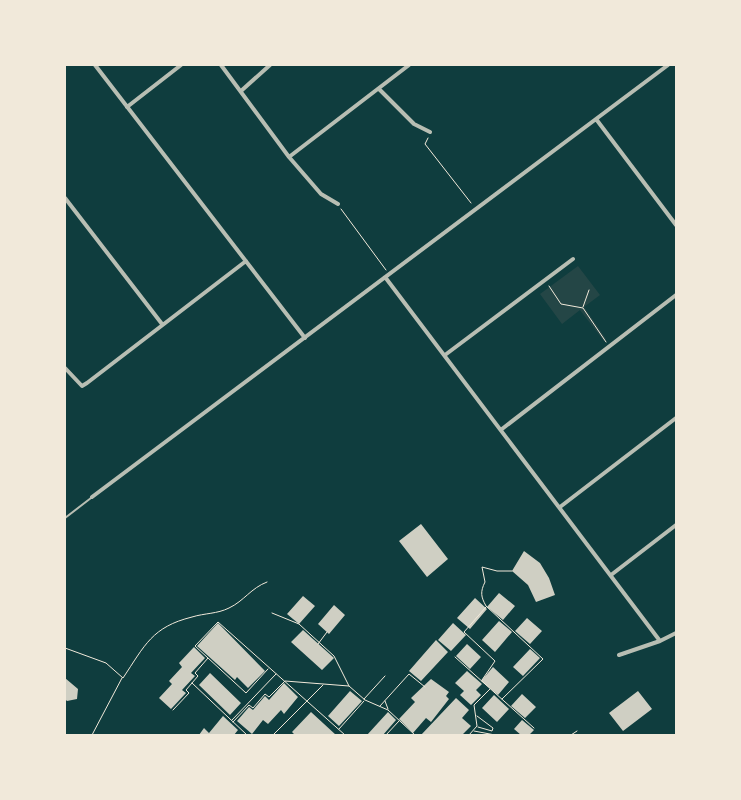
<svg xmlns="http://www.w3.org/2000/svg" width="741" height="800" viewBox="0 0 741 800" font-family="Commissioner,sans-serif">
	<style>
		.green { fill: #244646 }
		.building { fill: #cfcfc3 }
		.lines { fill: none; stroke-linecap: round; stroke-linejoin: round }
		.path { stroke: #f1e9da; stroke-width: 1 }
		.service { stroke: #b8beb3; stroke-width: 2 }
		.minor { stroke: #b8beb3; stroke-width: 4 }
	</style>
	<rect width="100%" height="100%" fill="#0f3d3e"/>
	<path class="green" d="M578,266L600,295L584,307L606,339L604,341L580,310L562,324L540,294Z"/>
	<path class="building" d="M421,524L448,559L427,577L399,541Z
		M524,551L540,563L549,578L555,595L536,602L528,585L512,571Z
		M499,593L515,606L503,620L487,607Z
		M303,596L315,606L299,624L287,614Z
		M475,598L487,609L470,629L457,618Z
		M334,605L345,615L329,634L318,624Z
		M527,618L542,631L530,644L515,631Z
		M499,621L512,632L495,652L482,640Z
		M218,623L265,671L248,688L237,677L235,680L197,646Z
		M453,623L466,635L451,651L438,640Z
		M303,630L334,658L322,670L291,642Z
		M436,640L448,652L421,681L409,671Z
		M467,644L481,657L470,669L456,656Z
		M194,647L205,658L191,673L195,676L182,690L186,693L171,709L159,698L172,684L169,681L182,667L179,663Z
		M530,649L540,658L523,676L513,667Z
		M493,667L509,682L498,695L481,681Z
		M467,671L482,684L476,690L481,695L471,705L460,695L464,691L455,683Z
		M210,673L241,703L230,715L199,685Z
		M65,678L78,689L77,699L67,701L65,699Z
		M431,679L449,692L446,696L449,699L431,722L426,718L413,733L399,719L415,702L411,698Z
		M284,683L298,697L284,714L281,710L268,724L263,720L252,734L237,721L249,707L253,710L265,696L269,700Z
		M350,691L362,701L339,726L328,716Z
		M638,691L652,709L623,731L609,713Z
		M522,694L536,707L525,718L511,706Z
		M494,695L509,709L497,722L482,708Z
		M456,698L469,710L462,718L471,726L462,735H421Z
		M311,712L336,735H295L292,732Z
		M388,712L396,720L383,735H367Z
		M223,716L238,730L234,735H199L204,728L209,733Z
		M522,720L534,730L529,735H521L514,729Z"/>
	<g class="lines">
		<path class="path" d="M428,138L425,144L471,203
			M341,209L386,270
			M549,286L561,304L583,308L606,342
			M583,307L589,290
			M272,613L299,624L334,656L349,686
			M318,644L327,632
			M65,648L106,663L123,678C145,645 152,627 192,617C205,613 217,614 229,608C244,601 251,588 267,582
			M455,657L534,728
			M208,658L246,693L268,669
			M482,680L495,661L464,632L486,607
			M192,683L247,735
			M364,699L385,676
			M502,699L543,659L486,606C481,597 480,592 485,582L482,567L497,571H512
			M385,701L388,709
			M380,706L409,674L425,687
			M173,710L189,693L186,690L198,676L195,673L208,658L195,646L218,622L345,735
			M477,716L493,728L492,731L478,727
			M232,720L276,674
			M233,722L249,705L253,708L265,694L269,697L285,681L349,686L365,700L388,710L415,735
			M339,729L364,701
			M474,731L495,735
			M92,735L122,678
			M273,735L323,685
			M386,735L399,721
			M469,735L477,726L474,705L490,689
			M571,735L577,731"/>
		<path class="service" d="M65,518L91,498"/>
		<path class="minor" d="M95,65L305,338
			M221,65L289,157L321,194L338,204
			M379,89L414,124L430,132
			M241,91L270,65
			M127,107L181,65
			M596,119L676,225
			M289,157L409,65
			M65,198L162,324
			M385,277L660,641
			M445,355L573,259
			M65,368L82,386L87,383L246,261
			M502,429L676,295
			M92,497L668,65
			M560,507L676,418
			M611,575L676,525
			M619,655L660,641L676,633"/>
	</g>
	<rect width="741" height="800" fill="none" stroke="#f1e9da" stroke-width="132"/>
</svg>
